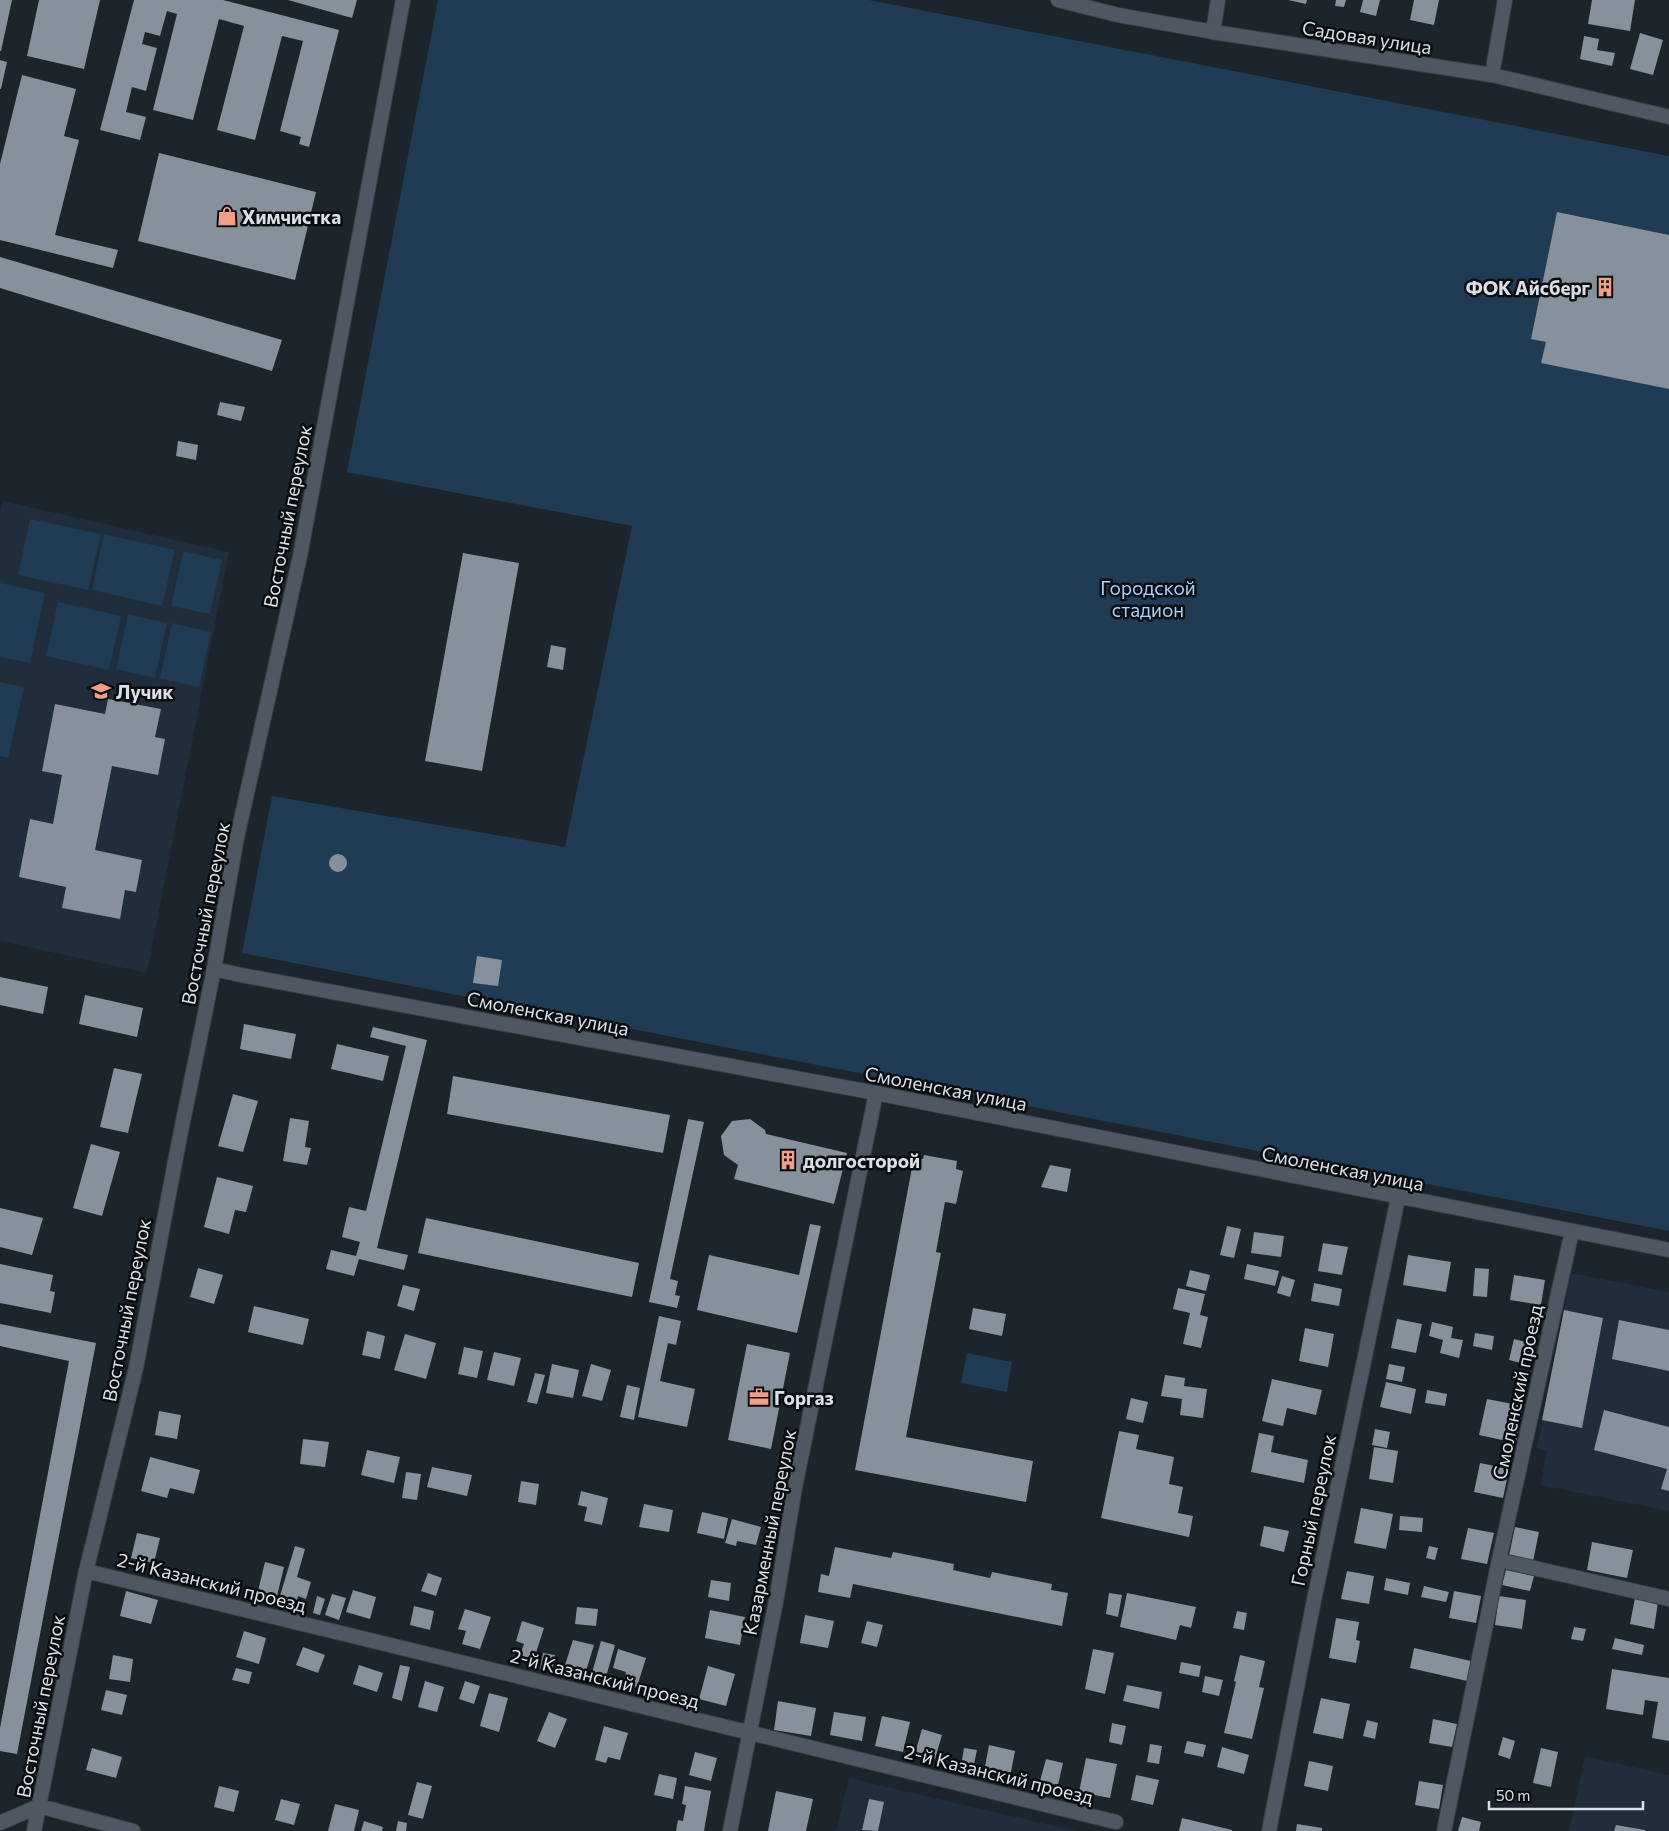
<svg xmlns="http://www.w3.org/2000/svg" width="1669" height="1831" viewBox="0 0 1669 1831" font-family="Commissioner,sans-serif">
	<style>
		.built { fill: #202d3a }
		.green { fill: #203b54 }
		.building { fill: #86919b }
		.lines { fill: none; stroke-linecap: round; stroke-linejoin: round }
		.minor-casing { stroke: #394046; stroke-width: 16 }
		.minor { stroke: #4f5862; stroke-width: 14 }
		.labels { text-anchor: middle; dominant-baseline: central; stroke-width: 5; stroke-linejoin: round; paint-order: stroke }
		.street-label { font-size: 19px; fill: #dbe0e6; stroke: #090d10 }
		.poi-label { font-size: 19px; font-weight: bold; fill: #dbe0e6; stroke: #090d10; text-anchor: start }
		.park-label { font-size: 19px; fill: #a7d1fb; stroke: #090d10 }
	</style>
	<rect width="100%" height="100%" fill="#1c242c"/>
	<path class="built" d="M3,501L229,552L147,973L0,941V513Z
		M1571,1273L1669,1292V1511L1540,1485L1547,1451L1537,1448Z
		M1585,1756L1669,1775V1831H1569Z
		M849,1778L1076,1831H836Z"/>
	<path class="green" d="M438,0H869L1669,156V1231L242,953L272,796L565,847L632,526L347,472Z
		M30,519L101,534L88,590L18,575Z
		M104,534L175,550L162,606L92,590Z
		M183,551L222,560L210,614L171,606Z
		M0,583L45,593L30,663L0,657Z
		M58,602L121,616L109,670L46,656Z
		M128,614L167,623L155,678L116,669Z
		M172,623L211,632L199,687L160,678Z
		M0,682L24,687L8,758L0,756Z
		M967,1353L1012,1362L1007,1392L961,1383Z"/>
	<path class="building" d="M0,0H12L1,51H0Z
		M39,0H100L84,69L27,56Z
		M134,0H223L339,30L309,147L299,144L301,137L280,131L303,41L282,36L255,140L217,130L244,26L219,19L193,120L153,110L177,14L167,11L160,36L145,32L142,44L157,48L146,91L132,87L126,112L146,117L140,140L100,130Z
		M288,0H357L352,18Z
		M1288,0H1307L1306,4Z
		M1336,0H1346L1344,7L1335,6Z
		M1363,0H1380L1376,16L1360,12Z
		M1414,0H1439L1434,25L1410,20Z
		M1592,0H1635L1630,31L1588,24Z
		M1640,33L1663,40L1653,75L1630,69Z
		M1584,36L1599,39L1597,50L1615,53L1612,66L1580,59Z
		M0,60L7,62L1,89H0Z
		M22,75L76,89L64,136L79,140L55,235L118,250L113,268L0,240V164Z
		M159,153L316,192L295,280L138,241Z
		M1557,212L1669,235V389L1541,363L1546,342L1531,339Z
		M0,257L282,340L272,371L0,288Z
		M220,402L245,407L241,421L217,415Z
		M178,441L198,445L196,460L176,456Z
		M463,553L519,563L482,771L425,761Z
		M551,645L566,648L563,670L547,667Z
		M108,699L161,709L155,737L165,739L158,775L112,766L95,850L142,860L136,892L125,890L120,919L62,908L66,887L19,877L30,819L53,824L62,775L42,771L55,704L105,714Z
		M329 863a9 9 0 1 1 18 0a9 9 0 1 1-18 0Z
		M477,956L502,960L498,986L473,983Z
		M0,977L48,987L43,1014L0,1005Z
		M85,995L143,1008L137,1037L79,1024Z
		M244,1024L296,1034L291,1059L240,1049Z
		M373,1027L427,1040L377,1248L408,1255L404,1270L359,1259L354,1276L326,1269L331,1250L356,1256L360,1242L342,1237L349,1207L366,1211L406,1046L370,1037Z
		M337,1044L389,1056L383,1081L331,1069Z
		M114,1068L142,1074L128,1133L100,1127Z
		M453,1076L670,1115L663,1153L447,1114Z
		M233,1094L258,1101L243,1152L218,1146Z
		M290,1118L309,1121L305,1147L311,1148L307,1165L283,1161Z
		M688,1119L704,1122L670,1279L678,1281L675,1295L680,1296L677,1308L649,1302Z
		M750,1119L765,1130L766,1134L847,1153L834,1204L734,1179L738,1165L724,1155L721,1136L732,1121Z
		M91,1144L120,1152L102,1216L73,1208Z
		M924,1155L957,1161L956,1169L963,1171L956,1204L945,1202L936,1252L941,1253L906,1437L1033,1461L1026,1502L855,1470L914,1157L923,1159Z
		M1050,1165L1071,1169L1067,1192L1041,1187Z
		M217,1177L253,1186L246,1212L235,1210L229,1234L204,1227Z
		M0,1208L43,1218L32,1255L0,1247Z
		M426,1218L639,1263L632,1297L418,1253Z
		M810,1224L821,1226L797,1333L697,1310L709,1255L799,1275Z
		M1227,1226L1241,1229L1234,1258L1220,1255Z
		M1254,1232L1284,1236L1281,1257L1251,1253Z
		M1323,1243L1348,1247L1342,1275L1318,1271Z
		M1408,1255L1451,1262L1446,1292L1403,1285Z
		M0,1264L53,1275L50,1291L55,1292L51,1313L0,1303Z
		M1247,1264L1279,1271L1275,1286L1244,1279Z
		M198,1268L223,1275L214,1304L190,1297Z
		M1475,1268L1489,1269L1487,1297L1473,1296Z
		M1190,1270L1210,1275L1206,1291L1186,1286Z
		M1514,1275L1545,1280L1541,1305L1510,1300Z
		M1282,1276L1295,1280L1290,1297L1277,1293Z
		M1314,1283L1342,1289L1339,1306L1311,1301Z
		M403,1285L420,1289L414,1311L397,1306Z
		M1178,1288L1205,1294L1200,1315L1208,1317L1201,1348L1183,1344L1190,1313L1173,1309Z
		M254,1306L309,1319L303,1345L248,1332Z
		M973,1308L1006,1314L1002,1336L969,1329Z
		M1564,1310L1603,1318L1582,1428L1542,1420Z
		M659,1316L681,1321L676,1345L668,1343L660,1381L695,1389L687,1427L638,1417Z
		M1397,1319L1422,1324L1416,1353L1391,1348Z
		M1619,1320L1669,1330V1371L1612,1359Z
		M1432,1322L1453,1327L1451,1338L1463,1340L1459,1358L1440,1353L1443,1340L1429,1336Z
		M0,1324L96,1343L17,1754L0,1751V1728L69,1361L0,1346Z
		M1305,1328L1334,1334L1328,1367L1299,1361Z
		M367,1331L385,1336L380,1359L362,1355Z
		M1475,1333L1494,1336L1492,1350L1473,1346Z
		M405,1334L436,1343L426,1379L394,1370Z
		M1514,1339L1534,1344L1529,1365L1509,1360Z
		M747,1344L790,1353L771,1449L728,1440Z
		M464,1347L483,1351L477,1378L458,1374Z
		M494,1352L521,1358L514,1386L487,1380Z
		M552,1364L579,1370L573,1398L546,1393Z
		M591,1364L611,1370L602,1401L582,1396Z
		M1389,1364L1405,1367L1402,1382L1386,1379Z
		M535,1373L545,1375L537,1404L527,1402Z
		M1165,1375L1185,1378L1184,1386L1207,1389L1203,1418L1180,1415L1182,1399L1161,1396Z
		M1272,1379L1322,1390L1316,1415L1287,1408L1283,1426L1262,1421Z
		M1386,1382L1416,1389L1411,1414L1380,1407Z
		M627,1385L640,1388L634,1420L620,1417Z
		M1427,1390L1447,1394L1445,1406L1425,1403Z
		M1131,1398L1148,1402L1143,1423L1126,1419Z
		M1487,1399L1523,1406L1516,1443L1479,1435Z
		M1604,1410L1669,1427V1491L1661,1489L1667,1469L1594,1450Z
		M159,1411L181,1415L177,1439L155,1435Z
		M1375,1429L1390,1432L1387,1448L1372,1445Z
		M1119,1431L1139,1435L1136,1449L1174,1457L1169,1484L1183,1487L1178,1513L1193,1516L1189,1537L1101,1518Z
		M1259,1433L1274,1436L1271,1452L1308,1460L1304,1483L1251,1472Z
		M303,1439L329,1442L325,1467L300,1464Z
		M1374,1447L1398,1451L1393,1483L1369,1479Z
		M367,1450L400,1457L394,1483L361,1475Z
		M150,1457L200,1470L194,1494L170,1488L167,1498L141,1491Z
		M1480,1463L1509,1469L1503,1498L1474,1492Z
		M432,1467L472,1475L467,1496L427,1487Z
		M406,1472L421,1474L417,1500L402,1498Z
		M521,1481L539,1484L536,1505L518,1502Z
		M581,1491L608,1498L602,1525L584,1521L587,1507L578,1505Z
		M644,1504L673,1510L669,1532L639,1527Z
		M1361,1508L1393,1514L1386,1549L1354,1543Z
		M702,1512L728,1518L724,1539L697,1533Z
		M1400,1516L1423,1518L1422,1532L1399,1530Z
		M732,1519L761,1527L756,1545L737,1541L736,1546L725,1543Z
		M1264,1526L1289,1531L1284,1552L1260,1546Z
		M1515,1527L1539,1532L1533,1561L1509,1556Z
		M1468,1528L1494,1533L1487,1564L1461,1559Z
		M137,1533L160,1538L154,1563L131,1558Z
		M1592,1542L1633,1550L1627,1578L1587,1570Z
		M295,1546L305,1549L297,1577L311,1582L306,1599L298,1596L296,1604L279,1599Z
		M1429,1546L1438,1548L1435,1560L1426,1558Z
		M835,1547L891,1558L893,1552L954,1564L953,1570L990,1578L992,1572L1052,1584L1051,1590L1068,1593L1062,1626L853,1584L850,1598L818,1592L821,1574L829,1576Z
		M265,1562L284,1567L277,1596L258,1591Z
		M1506,1570L1534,1576L1530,1591L1502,1585Z
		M1347,1571L1374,1576L1369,1604L1341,1599Z
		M428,1573L442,1578L436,1596L421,1591Z
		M1386,1578L1410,1583L1408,1595L1384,1590Z
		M711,1580L731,1583L729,1601L708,1597Z
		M1424,1586L1449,1592L1446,1602L1421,1597Z
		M353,1590L376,1597L370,1619L346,1612Z
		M126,1591L158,1600L151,1624L120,1616Z
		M1454,1591L1481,1596L1476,1623L1449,1618Z
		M1109,1593L1122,1595L1118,1617L1106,1614Z
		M1127,1593L1196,1607L1191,1628L1180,1625L1176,1640L1120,1627Z
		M332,1594L346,1598L339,1620L325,1615Z
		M317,1596L325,1599L320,1615L313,1613Z
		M1499,1596L1526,1600L1522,1629L1495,1625Z
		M1635,1598L1658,1602L1654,1629L1630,1624Z
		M414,1606L434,1611L430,1630L410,1625Z
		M577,1607L598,1609L596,1626L575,1624Z
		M465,1609L491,1617L480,1649L462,1644L466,1631L458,1629Z
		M710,1610L745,1617L740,1645L705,1638Z
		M1237,1611L1247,1613L1244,1630L1233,1628Z
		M805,1615L834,1621L828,1648L800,1643Z
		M1336,1618L1359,1622L1356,1640L1360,1641L1356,1663L1329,1658Z
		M522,1621L544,1628L533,1662L519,1658L524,1644L516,1641Z
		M867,1621L883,1625L877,1647L861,1643Z
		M1574,1627L1586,1629L1583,1641L1571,1639Z
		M244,1631L266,1638L259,1664L236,1657Z
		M1615,1638L1644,1645L1642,1655L1612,1649Z
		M573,1640L594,1645L586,1671L565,1665Z
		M601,1641L615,1645L606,1677L592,1673Z
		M303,1647L325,1655L318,1673L296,1665Z
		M1414,1648L1471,1661L1467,1681L1410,1668Z
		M618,1649L646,1658L637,1687L623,1683L626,1672L613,1668Z
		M1093,1649L1114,1653L1105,1694L1085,1689Z
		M543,1653L555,1655L552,1671L540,1669Z
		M113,1655L133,1659L130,1682L109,1679Z
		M1240,1655L1265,1661L1259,1687L1264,1688L1252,1739L1224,1733L1236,1682L1234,1681Z
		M1181,1662L1201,1666L1199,1677L1179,1673Z
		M359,1665L383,1673L377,1692L353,1684Z
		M400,1665L410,1667L402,1701L392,1698Z
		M708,1666L735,1674L726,1706L699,1699Z
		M236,1668L252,1672L249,1684L232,1680Z
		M1612,1669L1669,1678V1741L1652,1738L1658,1702L1645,1700L1643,1715L1606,1709Z
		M1205,1676L1223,1680L1219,1696L1202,1692Z
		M425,1681L444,1687L437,1712L418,1707Z
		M465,1681L480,1686L474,1704L459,1699Z
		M1127,1685L1162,1692L1159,1709L1123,1701Z
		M106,1690L127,1695L122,1715L101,1710Z
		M489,1693L508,1698L499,1732L480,1726Z
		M1321,1698L1350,1704L1343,1739L1313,1733Z
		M778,1701L816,1708L811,1736L774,1730Z
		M549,1712L567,1719L555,1748L537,1741Z
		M834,1712L866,1717L862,1741L830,1735Z
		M882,1716L910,1722L903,1752L875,1746Z
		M1433,1719L1457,1724L1452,1747L1429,1743Z
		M1367,1720L1378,1723L1375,1739L1363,1736Z
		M1112,1723L1126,1726L1122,1745L1109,1742Z
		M604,1726L628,1733L620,1760L608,1757L606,1763L595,1760Z
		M922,1729L942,1735L935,1759L915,1753Z
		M1503,1737L1515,1741L1510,1759L1498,1755Z
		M1187,1741L1206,1745L1203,1757L1184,1753Z
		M1150,1744L1162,1746L1159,1764L1147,1762Z
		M989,1745L1015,1751L1010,1777L984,1772Z
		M1222,1747L1249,1755L1244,1774L1217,1767Z
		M92,1748L122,1757L116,1778L86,1770Z
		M964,1748L977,1750L973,1769L961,1766Z
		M1541,1748L1558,1752L1551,1787L1533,1783Z
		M695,1752L717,1758L711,1781L689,1775Z
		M1086,1758L1117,1764L1110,1798L1079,1792Z
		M1046,1759L1063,1763L1058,1785L1040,1781Z
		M1309,1761L1333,1766L1328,1791L1304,1786Z
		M659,1774L677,1778L673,1799L654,1795Z
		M1136,1775L1159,1780L1153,1805L1131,1800Z
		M1419,1781L1443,1785L1439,1809L1415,1805Z
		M417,1782L432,1786L423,1819L408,1815Z
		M219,1786L239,1791L234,1812L214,1807Z
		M685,1786L711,1791L704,1831H676L678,1820L683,1821L686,1805L682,1804Z
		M776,1791L813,1799L806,1831H768Z
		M281,1799L300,1804L294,1825L275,1820Z
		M869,1799L884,1802L878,1831L862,1830Z
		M335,1804L359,1810L354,1831H328Z
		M1462,1817L1481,1822L1479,1831H1458Z
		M1182,1818L1232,1830V1831H1179Z
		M364,1821L383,1827L382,1831H361Z
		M398,1821L407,1823L406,1831H396Z
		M1297,1824L1322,1828V1831H1296Z
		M1616,1825L1645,1830V1831H1614Z"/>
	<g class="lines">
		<defs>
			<path id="minor" d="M1058,0L1118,15L1213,32L1492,75L1669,117
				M1213,32L1218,0
				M1492,75L1505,0
				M214,969L246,976L876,1093L1669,1250
				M1499,1560L1669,1599
				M86,1571L1116,1822
				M0,1823L39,1806L133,1831
				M34,1831L86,1571L136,1368L179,1141L214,969L236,842L300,556L403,0
				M730,1831L777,1596L795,1487L876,1093
				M1269,1831L1313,1605L1398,1198
				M1444,1831L1499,1560L1572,1231"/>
		</defs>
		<use href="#minor" class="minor-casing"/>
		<use href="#minor" class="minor"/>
	</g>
	<defs>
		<symbol id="shop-bare" viewBox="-9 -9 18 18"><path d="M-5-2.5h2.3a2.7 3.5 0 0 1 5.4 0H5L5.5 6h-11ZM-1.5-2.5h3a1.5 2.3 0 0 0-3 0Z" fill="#f39f84" stroke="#090d10" stroke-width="2.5" paint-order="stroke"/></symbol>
		<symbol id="building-bare" viewBox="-9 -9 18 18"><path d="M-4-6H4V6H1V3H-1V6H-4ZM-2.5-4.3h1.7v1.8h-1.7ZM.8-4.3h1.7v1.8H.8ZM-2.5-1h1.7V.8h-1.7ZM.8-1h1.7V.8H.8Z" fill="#f39f84" stroke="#090d10" stroke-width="2.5" paint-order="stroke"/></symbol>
		<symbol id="school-bare" viewBox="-9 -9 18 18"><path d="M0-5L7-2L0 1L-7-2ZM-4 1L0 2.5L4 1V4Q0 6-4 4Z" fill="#f39f84" stroke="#090d10" stroke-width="2.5" paint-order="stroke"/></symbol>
		<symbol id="office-bare" viewBox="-9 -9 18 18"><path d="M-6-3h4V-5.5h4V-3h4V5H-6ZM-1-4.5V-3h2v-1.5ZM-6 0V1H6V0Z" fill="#f39f84" stroke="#090d10" stroke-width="2.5" paint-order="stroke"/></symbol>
	</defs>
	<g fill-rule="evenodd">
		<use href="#shop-bare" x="213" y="202" width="28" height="28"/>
		<use href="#building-bare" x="1591" y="273" width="28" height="28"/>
		<use href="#school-bare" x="87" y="677" width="28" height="28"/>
		<use href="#building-bare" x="774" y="1146" width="28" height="28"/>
		<use href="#office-bare" x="745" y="1383" width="28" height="28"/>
	</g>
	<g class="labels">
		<g class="street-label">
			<text transform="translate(1367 37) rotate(9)">Садовая улица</text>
			<text transform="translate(287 516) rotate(-79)">Восточный переулок</text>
			<text transform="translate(205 913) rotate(-79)">Восточный переулок</text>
			<text transform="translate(548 1013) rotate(11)">Смоленская улица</text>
			<text transform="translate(946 1088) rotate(11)">Смоленская улица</text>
			<text transform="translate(1343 1168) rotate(11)">Смоленская улица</text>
			<text transform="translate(126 1310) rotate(-79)">Восточный переулок</text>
			<text transform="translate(1517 1392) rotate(-78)">Смоленский проезд</text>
			<text transform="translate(1313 1510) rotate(-78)">Горный переулок</text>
			<text transform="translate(769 1532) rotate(-79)">Казарменный переулок</text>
			<text transform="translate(212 1582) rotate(14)">2-й Казанский проезд</text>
			<text transform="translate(605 1678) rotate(14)">2-й Казанский проезд</text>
			<text transform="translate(40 1706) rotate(-79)">Восточный переулок</text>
			<text transform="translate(999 1774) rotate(14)">2-й Казанский проезд</text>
		</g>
		<g class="poi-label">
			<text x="242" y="216">Химчистка</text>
			<text x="1590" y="287" text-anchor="end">ФОК Айсберг</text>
			<text x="116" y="691">Лучик</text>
			<text x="803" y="1160">долгосторой</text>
			<text x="774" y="1397">Горгаз</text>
		</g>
		<g class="park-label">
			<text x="1148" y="587">Городской<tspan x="1148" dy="22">стадион</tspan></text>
		</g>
	</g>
	<path d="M1489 1801v8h154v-8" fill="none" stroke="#dbe0e6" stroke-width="2.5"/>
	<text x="1496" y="1801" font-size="15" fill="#dbe0e6" stroke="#090d10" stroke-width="4" paint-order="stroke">50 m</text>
</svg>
